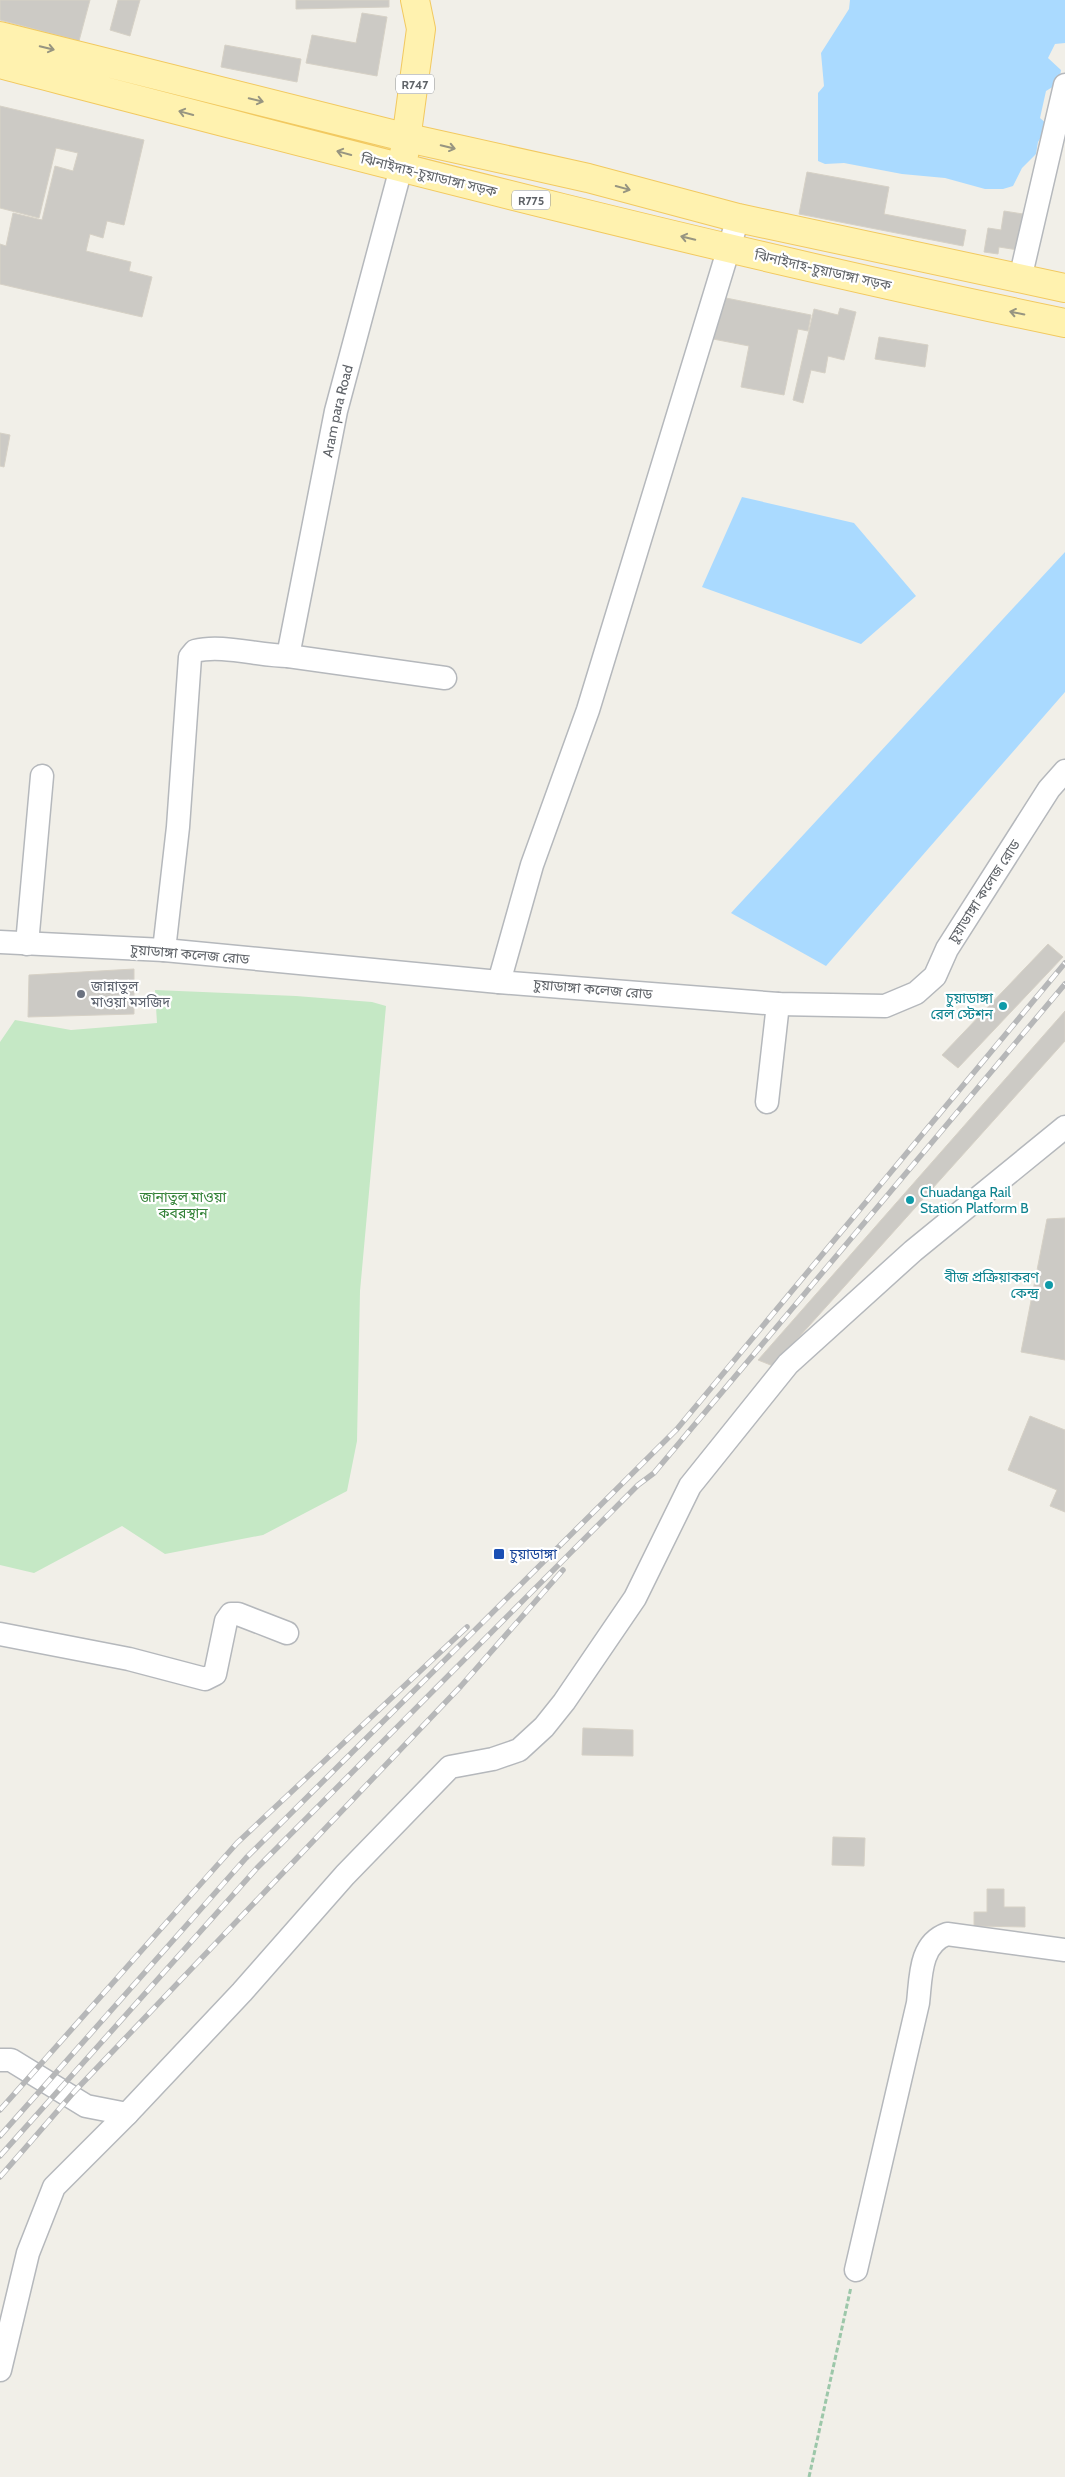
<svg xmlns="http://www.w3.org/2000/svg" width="1065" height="2477" viewBox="0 0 1065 2477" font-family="Cabin,'Noto Sans Bengali',sans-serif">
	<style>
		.green { fill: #c5e8c5 }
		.water { fill: #aadaff }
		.building { fill: #cccac5; stroke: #d6d1c6 }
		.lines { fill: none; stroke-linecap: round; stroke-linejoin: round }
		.minor-casing { stroke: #b5b8bc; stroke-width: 25 }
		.major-casing { stroke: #f2c960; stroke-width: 30 }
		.path { stroke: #9cc7a9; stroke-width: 3; stroke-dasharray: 5 2.5; stroke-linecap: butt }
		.minor { stroke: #fff; stroke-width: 22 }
		.major { stroke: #fff2af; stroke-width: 28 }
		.rail-casing { stroke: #b6b7b8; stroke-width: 5.5 }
		.rail { stroke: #fff; stroke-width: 4; stroke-dasharray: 11; stroke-linecap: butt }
		.oneway { stroke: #979581 }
		.worship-dot { fill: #6b7280; stroke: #fff; stroke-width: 2 }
		.culture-dot { fill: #0f9aa8; stroke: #fff; stroke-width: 2 }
		.transit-dot { fill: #1a4fb4; stroke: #fff; stroke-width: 2 }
		.labels { text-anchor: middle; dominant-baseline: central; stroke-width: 4.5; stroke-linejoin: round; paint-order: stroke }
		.shield { fill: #fff; stroke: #8f9295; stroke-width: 1 }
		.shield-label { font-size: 12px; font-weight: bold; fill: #5f6368 }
		.street-label { font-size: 14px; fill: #5f6368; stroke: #fff }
		.worship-label { font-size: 14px; fill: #5b616d; stroke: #fff; text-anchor: start }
		.culture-label { font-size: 14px; fill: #0d838f; stroke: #fff; text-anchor: end }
		.park-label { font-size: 14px; fill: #348238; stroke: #fff }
		.transit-label { font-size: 14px; fill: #164399; stroke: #fff; text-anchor: start }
	</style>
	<rect width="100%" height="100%" fill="#f1efe8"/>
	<path class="green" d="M155,990L296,996L372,1002L386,1006L360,1291L357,1441L347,1491L263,1535L165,1554L122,1526L34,1573L0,1565V1042L15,1020L71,1030L157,1023Z"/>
	<path class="water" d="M850,0H1065V43L1055,44L1048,58L1061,70L1059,83L1046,91L1040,118L1048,125L1038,142L1036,154L1022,168L1013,186L1003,189H985L945,178L902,174L844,163L825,164L818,161V93L824,86L821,53L849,9Z
		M742,497L854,523L916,596L861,644L702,587Z
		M1065,552V692L826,966L731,913Z"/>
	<path class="building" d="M0,0H90L79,41L0,20Z
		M118,0H140L130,36L110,30Z
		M296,0H389V7L296,9Z
		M362,13L387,17L377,76L306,63L312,35L356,43Z
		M225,45L301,59L297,82L221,67Z
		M0,106L144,140L124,225L107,221L103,238L90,234L86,251L131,262L129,271L152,277L142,317L0,284V244L6,246L13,213L42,220L55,166L73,171L78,153L56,148L39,218L0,208Z
		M807,172L889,187L884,214L966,230L963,246L799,214Z
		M1004,211L1023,214L1018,250L999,247L998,254L984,252L988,228L1001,230Z
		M721,297L811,315L808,331L798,329L784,395L741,387L749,346L713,339Z
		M840,308L856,312L844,360L828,356L825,373L811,370L803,403L793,400L814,309L838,315Z
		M879,337L928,345L925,367L875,359Z
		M0,433L10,435L4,467L0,466Z
		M1048,944L1063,957L958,1068L942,1055Z
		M134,969V1014L28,1017L29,975Z
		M1065,1011V1041L773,1366L758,1360Z
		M1065,1218V1360L1021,1352L1047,1219Z
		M1030,1416L1065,1430V1512L1050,1506L1057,1490L1008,1470Z
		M583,1728L633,1730V1756L582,1755Z
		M833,1837L865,1838L864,1866L832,1865Z
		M987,1889H1004V1907H1025V1927L974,1926V1912H987Z"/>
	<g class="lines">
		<defs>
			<g id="minor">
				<path d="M1020,279L1065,85"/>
				<path id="s1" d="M288,656L336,411L401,168"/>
				<path d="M0,942L164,950L499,982L778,1004L885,1006L916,993L935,976L947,949L1049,789L1065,771"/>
				<path d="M27,944L42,776"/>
				<path d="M164,950L178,827L190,657L195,651C222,644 259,656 288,656L445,678"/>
				<path d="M499,982L532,865L588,710L738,218"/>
				<path d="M767,1102L778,1004"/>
				<path d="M0,1634L129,1659L205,1679L215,1674L226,1621L231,1614H238L287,1633"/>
				<path d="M0,2060H11L86,2106L127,2114L242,1992L345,1875L450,1767L493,1759L519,1750L544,1727L564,1702L635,1598L690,1486L788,1364L913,1251L1065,1127"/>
				<path d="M856,2270L918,2003C921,1978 919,1944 947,1934L1065,1950"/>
				<path d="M0,2370L28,2253L54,2187L127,2114"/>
			</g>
			<path id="major" d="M0,36L408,138L588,178L738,218L1065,288
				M0,64C354,156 707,249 1065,323
				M404,155L421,29L415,0"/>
		</defs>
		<use href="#minor" class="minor-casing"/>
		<use href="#major" class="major-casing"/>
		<path class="path" d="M809,2477L851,2287"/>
		<use href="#minor" class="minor"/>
		<use href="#major" class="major"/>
		<defs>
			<path id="rail" d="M0,2110L237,1843L467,1627
				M0,2136L246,1858L677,1429L1065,963
				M0,2156L257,1868L638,1485L654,1473L1065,984
				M0,2177L74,2092L461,1686L563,1570"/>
		</defs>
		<use href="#rail" class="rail-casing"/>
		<use href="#rail" class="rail"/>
	</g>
	<defs><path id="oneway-shaft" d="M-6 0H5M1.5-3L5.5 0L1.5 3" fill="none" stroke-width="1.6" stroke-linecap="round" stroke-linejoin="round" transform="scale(1.25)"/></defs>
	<g class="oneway">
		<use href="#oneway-shaft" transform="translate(47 48) rotate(14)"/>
		<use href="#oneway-shaft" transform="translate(256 100) rotate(14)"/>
		<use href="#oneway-shaft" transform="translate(186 113) rotate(-165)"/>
		<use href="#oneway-shaft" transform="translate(448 147) rotate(13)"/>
		<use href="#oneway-shaft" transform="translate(344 153) rotate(-165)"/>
		<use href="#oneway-shaft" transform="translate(623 188) rotate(15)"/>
		<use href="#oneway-shaft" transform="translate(688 238) rotate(-166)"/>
		<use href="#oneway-shaft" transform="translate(1017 313) rotate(-168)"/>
	</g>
	<circle class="worship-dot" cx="81" cy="994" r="5"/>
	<g class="culture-dot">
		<circle cx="1003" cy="1006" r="5"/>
		<circle cx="910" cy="1200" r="5"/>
		<circle cx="1049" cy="1285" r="5"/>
	</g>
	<rect class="transit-dot" x="493" y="1548" width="12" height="12" rx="2.5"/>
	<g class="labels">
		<g class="shield">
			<rect x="396" y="74.5" width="38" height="19" rx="4"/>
			<rect x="512" y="190.5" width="38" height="19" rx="4"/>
		</g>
		<g class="shield-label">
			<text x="415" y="84">R747</text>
			<text x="531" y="200">R775</text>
		</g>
		<g class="street-label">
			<text transform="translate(429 175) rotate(14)">ঝিনাইদাহ-চুয়াডাঙ্গা সড়ক</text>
			<text transform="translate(823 270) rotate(13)">ঝিনাইদাহ-চুয়াডাঙ্গা সড়ক</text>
			<text stroke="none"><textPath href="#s1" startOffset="250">Aram para Road</textPath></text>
			<text transform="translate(984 891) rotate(-57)">চুয়াডাঙ্গা কলেজ রোড</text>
			<text transform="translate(190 954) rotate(5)">চুয়াডাঙ্গা কলেজ রোড</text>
			<text transform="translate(593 989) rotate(5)">চুয়াডাঙ্গা কলেজ রোড</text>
		</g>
		<g class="worship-label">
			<text x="91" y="986">জান্নাতুল<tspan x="91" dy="16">মাওয়া মসজিদ</tspan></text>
		</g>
		<g class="culture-label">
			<text x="993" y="998">চুয়াডাঙ্গা<tspan x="993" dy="16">রেল স্টেশন</tspan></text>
			<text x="920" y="1192" text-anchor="start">Chuadanga Rail<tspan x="920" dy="16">Station Platform B</tspan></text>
			<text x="1039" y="1277">বীজ প্রক্রিয়াকরণ<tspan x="1039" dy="16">কেন্দ্র</tspan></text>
		</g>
		<g class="park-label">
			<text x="183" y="1197">জানাতুল মাওয়া<tspan x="183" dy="16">কবরস্থান</tspan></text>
		</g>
		<g class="transit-label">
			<text x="510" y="1554">চুয়াডাঙ্গা</text>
		</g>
	</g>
</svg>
